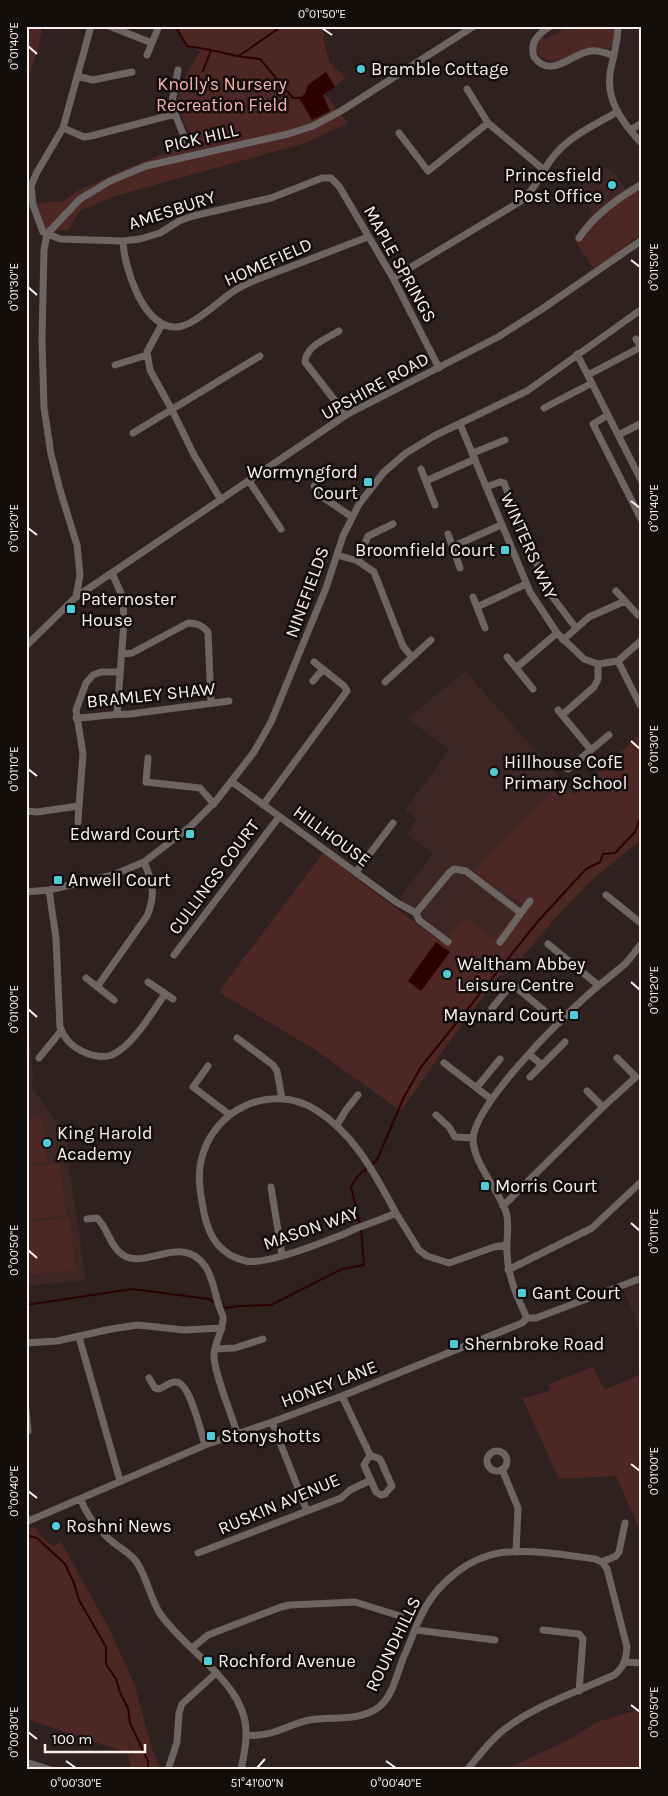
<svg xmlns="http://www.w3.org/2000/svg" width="668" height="1796" viewBox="0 0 668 1796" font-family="Karla,sans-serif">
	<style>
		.built { fill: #3c2725 }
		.green { fill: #4d2724 }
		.water { fill: #2d0002 }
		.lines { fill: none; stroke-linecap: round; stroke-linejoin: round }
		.stream { stroke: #2d0002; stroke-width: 2 }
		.minor { stroke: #6c6564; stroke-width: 7 }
		.ticks { fill: none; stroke: #faf1ef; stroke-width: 2 }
		.poi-dot { fill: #52cbd9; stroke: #130d0c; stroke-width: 2 }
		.labels { text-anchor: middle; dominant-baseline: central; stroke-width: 5; stroke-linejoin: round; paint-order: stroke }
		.poi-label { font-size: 18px; fill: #faf1ef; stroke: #130d0c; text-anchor: start }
		.park-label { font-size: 18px; fill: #fab2ab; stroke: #130d0c }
		.street-label { font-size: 18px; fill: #faf1ef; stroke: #130d0c }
		.neatline { fill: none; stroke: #faf1ef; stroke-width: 2 }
		.ticks-label { font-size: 12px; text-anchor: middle; fill: #faf1ef }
	</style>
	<rect width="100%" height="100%" fill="#2f2120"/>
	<path class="built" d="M607,168L612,170L626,189L593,214L579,195V190L581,186L602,169Z
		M465,671L574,794L492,883L523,904L493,939L448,938L399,898L433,854L407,834L417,819L405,810L450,749L407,719Z
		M26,1009L33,1072L32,1088L67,1136V1151L86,1280L26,1286Z
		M642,1283V1335L624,1290Z"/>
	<path class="green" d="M26,26H43L38,49L26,86Z
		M173,26H323L324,43L330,63L346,78L325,94L348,123L305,143L115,196L80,211L68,230L43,232L33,205L40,203L64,201L76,192L118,172L193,142L178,108L180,86L200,51L187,46Z
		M569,26H617L614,46L608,49L596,47L585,49L557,62L547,60L539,56C534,48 535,43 542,36L546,39Z
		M642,179V233L596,272L575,241C578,235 581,229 585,223C598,204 623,191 642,179Z
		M642,733V839L592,880L558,915L510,972L499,976L447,1045L401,1111L314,1049L220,993L224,984L323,853L438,940L444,942L464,917L493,939L523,904L495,886L499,890L474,871L558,787L574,794Z
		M42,1116L47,1162L26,1165V1118Z
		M60,1163L66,1215L26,1220V1167Z
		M70,1218L75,1270L26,1275V1222Z
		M593,1367L604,1390L642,1374V1535L616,1476L559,1479L522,1397L526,1398L551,1390L549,1384Z
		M26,1527L36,1528L41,1536L53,1546L61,1542L110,1630L135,1686L151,1746L161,1770H132L128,1755L133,1756L125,1735L131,1754L26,1719Z
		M642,1709V1770H513V1766L574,1737L597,1722Z"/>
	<path class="water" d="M326,72L335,87L323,95L330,111L312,120L299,98L305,94L308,85Z
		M436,942L450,952L421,991L408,981Z"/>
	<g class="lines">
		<path class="stream" d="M37,26L43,29L44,26
			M175,26L187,46L211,50L203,71
			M211,50L237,56L260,59L293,98H299
			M239,56L282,26
			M371,1165L377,1160L403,1099L421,1067L539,920L586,869L600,862L603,854L615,853L635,832L640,819L642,818
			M360,1224L351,1187L357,1177L367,1168
			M26,1305L132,1289L209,1299L216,1303
			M222,1306L227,1308L237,1306L271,1305L342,1269L364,1265L361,1228
			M26,1535L37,1538L65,1564L74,1583L79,1600L106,1647V1664L116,1679L121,1695L128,1708L130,1723L148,1761V1770"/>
		<path class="minor" d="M91,26L63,128L37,172L31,186L33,205L43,232L60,239L123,241L140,239L160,233L179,221L193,216L271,198L322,178H331L339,186L393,278L439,368
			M109,26L152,43
			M551,26C539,33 529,42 534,57C551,80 572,53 591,51C599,50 606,53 614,56
			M618,26C618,41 614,54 611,68C604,99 622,122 642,144
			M147,55L159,26
			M77,76L93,80L132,72
			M467,89L488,123L544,170
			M175,114L172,102L178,70
			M63,128L84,137L91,136L175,114L186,141
			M630,130L642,123
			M399,133L428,171L488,123
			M579,238C594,215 618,198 642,184
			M123,241C124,267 142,324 173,327C192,329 218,301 234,291C247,282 264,277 279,271C309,260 338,248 368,237
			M393,278L521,201C536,189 541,172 553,157C569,136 595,125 617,112
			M162,324L147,352L150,370L172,410L194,455L221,500
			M339,331C326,339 306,346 305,362L346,415
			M636,339L642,349
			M577,354L642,482
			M115,365L147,355
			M588,375L641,347
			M544,408L592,383
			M608,415L593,424L642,521
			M460,424L530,592L557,633L584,659L598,664L618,661L642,640
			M133,433L260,356
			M618,435L642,423
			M473,453L505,440
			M421,469L435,505
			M249,481L281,529
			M426,481L475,459
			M314,486L321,496L352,517
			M486,487L500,482L504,483L548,591L576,628
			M448,534L460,568
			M452,547L501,525
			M337,555L358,561L374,572L403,646L412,657
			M358,561L368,536L393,524
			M112,573L123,598L124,622L117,714
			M616,591L638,615
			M76,597L80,575L77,545L60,490L51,454L44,408L42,340L44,250L47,234L80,199L110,181L146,166L288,134L313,126L341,111L474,26
			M473,597L485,628
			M477,607L526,584
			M563,640L589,617L625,601
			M26,646L76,597L346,415L498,337L542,309L642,240
			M122,654L132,653L188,623C197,623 202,625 208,632L211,703
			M507,657L533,689
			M618,661L640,705
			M516,668L557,633
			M313,681L323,669
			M385,682L431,640
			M558,710L591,750
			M562,715L594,687L598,679V664
			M76,718C94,717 112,714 130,714L229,701
			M148,758L146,782L200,788L214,804
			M568,769L609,735
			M231,781L396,902L416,913L449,873L454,869L466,871L521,913L500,942
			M263,805L347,691L344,686L314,662
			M26,811L37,812L79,806L83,754L76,710L86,683L93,675L101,672H120
			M78,822L79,806
			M356,872L393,823
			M49,890L56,938L60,1027C65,1040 72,1047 86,1053C93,1056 104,1058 112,1055C133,1046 152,1012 165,994
			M26,892L49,890L113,875L144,862L191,826L216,801L254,752L271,722L326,588L343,536L359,504L384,472L406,453L434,436L527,391L642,309
			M606,895L642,924
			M416,913L419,920L448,942
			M521,913L530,901
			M548,944L598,985
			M174,955L279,817
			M86,978L114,1000
			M148,982L173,999
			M97,987L147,916C156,894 153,883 144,862
			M492,1008L512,984L559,1023
			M237,1038L273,1065L277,1071L282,1099
			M530,1055L542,1065
			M39,1058L61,1031
			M444,1063L491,1099
			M208,1066L193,1087L230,1115
			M530,1077L565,1042
			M477,1087L500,1059
			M603,1107L636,1077L617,1058
			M436,1115L449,1127L455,1137L473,1138
			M337,1125L346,1110L358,1095
			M271,1187L282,1255
			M503,1206L603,1107L587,1091
			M396,1213C375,1175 355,1134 316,1110C271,1082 212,1109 201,1161C197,1178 201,1196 204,1213C209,1237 220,1255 246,1261C266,1265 316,1245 336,1237C343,1235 350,1231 357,1228C370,1223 383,1219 396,1213L419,1250L427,1256L449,1263L494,1247L507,1245
			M87,1219L97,1218C108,1228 110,1247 123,1255C146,1270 182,1233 205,1266C215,1280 215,1301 223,1316C224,1330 215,1341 214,1354C213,1371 232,1415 237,1433
			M508,1270L592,1228L642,1181
			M527,1318C517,1297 508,1277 507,1253C506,1239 510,1225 506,1212C498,1189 474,1164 473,1140C473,1107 554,1026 579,1003C593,989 610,977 625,964C631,958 636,950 642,943
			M79,1337L120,1481
			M26,1343L57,1341L111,1329L138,1325L184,1330L222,1328
			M215,1349L235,1348L263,1339
			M149,1378L155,1388L159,1389C165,1387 170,1381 176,1382C190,1382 201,1433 205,1445
			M342,1396L370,1455L380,1459L392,1486L385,1494L381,1495L376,1492L364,1465L370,1455
			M26,1410L28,1431
			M272,1422L307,1511
			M487 1461a10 10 0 1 1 20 0a10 10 0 1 1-20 0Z
			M502,1469L518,1508L516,1552
			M81,1499C85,1513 98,1529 109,1539C118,1547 127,1551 135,1560C145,1572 150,1597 159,1612C184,1651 249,1684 246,1736C246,1747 243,1759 241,1770
			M26,1522L205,1445L272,1422L342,1396L522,1323L527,1318H536L642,1278
			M198,1553L341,1498L350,1490L371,1480
			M602,1562L616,1556L619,1552L625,1523
			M416,1630L495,1640
			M543,1630L579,1634L583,1639L579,1691
			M192,1648L208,1635L281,1607L290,1605L355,1602L400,1616
			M624,1662L642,1663
			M247,1735C270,1738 287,1725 309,1720C331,1716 360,1722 379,1707C393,1696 397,1673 404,1656C410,1644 414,1630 420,1618C435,1584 470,1555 507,1552C536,1550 566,1555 595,1559L602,1562L607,1569L627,1647C626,1660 624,1667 614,1675C576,1692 533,1706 501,1732C488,1743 478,1757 467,1770
			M26,1762L51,1770
			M168,1770L177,1742L179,1713L182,1704L216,1673"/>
	</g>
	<path class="ticks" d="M322,28L332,35M28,46L37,54M631,260L640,267M28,287L37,295M631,501L640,508M28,528L37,535M631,741L640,749M28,769L37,776M631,982L640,990M28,1009L37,1017M631,1223L640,1231M28,1250L37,1258M631,1464L640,1471M28,1491L37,1498M631,1705L640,1712M28,1732L37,1739M66,1761L76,1768M386,1761L396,1768M257,1768L265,1759"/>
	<g class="poi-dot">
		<circle cx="361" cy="69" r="5"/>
		<circle cx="612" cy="185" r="5"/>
		<rect x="363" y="477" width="10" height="10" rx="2.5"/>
		<rect x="500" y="545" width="10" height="10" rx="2.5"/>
		<rect x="66" y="604" width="10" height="10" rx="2.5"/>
		<circle cx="494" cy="772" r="5"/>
		<rect x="185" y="829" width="10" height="10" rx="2.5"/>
		<rect x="53" y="875" width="10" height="10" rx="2.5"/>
		<circle cx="447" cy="974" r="5"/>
		<rect x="569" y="1010" width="10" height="10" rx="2.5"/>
		<circle cx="47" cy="1143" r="5"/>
		<rect x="480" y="1181" width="10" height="10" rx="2.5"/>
		<rect x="517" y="1288" width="10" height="10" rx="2.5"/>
		<rect x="449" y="1339" width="10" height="10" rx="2.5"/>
		<rect x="206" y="1431" width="10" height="10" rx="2.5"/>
		<circle cx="56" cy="1526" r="5"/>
		<rect x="203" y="1656" width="10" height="10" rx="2.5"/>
	</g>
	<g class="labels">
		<g class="poi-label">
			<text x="371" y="69">Bramble Cottage</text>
			<text x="602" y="175" text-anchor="end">Princesfield<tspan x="602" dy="21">Post Office</tspan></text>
			<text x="358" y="472" text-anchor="end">Wormyngford<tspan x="358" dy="21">Court</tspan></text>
			<text x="495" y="550" text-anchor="end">Broomfield Court</text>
			<text x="81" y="599">Paternoster<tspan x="81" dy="21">House</tspan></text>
			<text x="504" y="762">Hillhouse CofE<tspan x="504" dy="21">Primary School</tspan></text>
			<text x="180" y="834" text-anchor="end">Edward Court</text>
			<text x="68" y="880">Anwell Court</text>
			<text x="457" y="964">Waltham Abbey<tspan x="457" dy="21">Leisure Centre</tspan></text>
			<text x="564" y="1015" text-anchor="end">Maynard Court</text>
			<text x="57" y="1133">King Harold<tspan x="57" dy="21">Academy</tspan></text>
			<text x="495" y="1186">Morris Court</text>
			<text x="532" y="1293">Gant Court</text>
			<text x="464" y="1344">Shernbroke Road</text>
			<text x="221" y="1436">Stonyshotts</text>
			<text x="66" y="1526">Roshni News</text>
			<text x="218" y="1661">Rochford Avenue</text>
		</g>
		<g class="park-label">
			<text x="222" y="84">Knolly's Nursery<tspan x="222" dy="21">Recreation Field</tspan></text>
		</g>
		<g class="street-label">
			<text transform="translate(201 138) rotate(-13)">PICK HILL</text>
			<text transform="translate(172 210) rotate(-18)">AMESBURY</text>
			<text transform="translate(268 262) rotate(-24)">HOMEFIELD</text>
			<text transform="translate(400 264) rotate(61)">MAPLE SPRINGS</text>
			<text transform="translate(375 386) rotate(-29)">UPSHIRE ROAD</text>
			<text transform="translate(529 546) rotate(66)">WINTERS WAY</text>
			<text transform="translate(307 592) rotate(-70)">NINEFIELDS</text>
			<text transform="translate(151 695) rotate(-6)">BRAMLEY SHAW</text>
			<text transform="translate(332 836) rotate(36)">HILLHOUSE</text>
			<text transform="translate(214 877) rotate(-53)">CULLINGS COURT</text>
			<text transform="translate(311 1228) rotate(-19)">MASON WAY</text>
			<text transform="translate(329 1384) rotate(-21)">HONEY LANE</text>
			<text transform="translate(279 1504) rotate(-23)">RUSKIN AVENUE</text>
			<text transform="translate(393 1644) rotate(-64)">ROUNDHILLS</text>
		</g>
	</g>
	<rect width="668" height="1796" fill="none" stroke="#130d0c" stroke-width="55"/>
	<path d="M45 1744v8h100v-8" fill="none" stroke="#faf1ef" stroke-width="2.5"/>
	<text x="52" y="1744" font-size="15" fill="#faf1ef" stroke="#130d0c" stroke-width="4" paint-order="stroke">100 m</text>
	<rect x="28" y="28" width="612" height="1740" class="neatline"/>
	<g class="ticks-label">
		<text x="322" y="18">0°01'50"E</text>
		<text transform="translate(14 46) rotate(-90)" y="4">0°01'40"E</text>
		<text transform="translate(654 267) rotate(-90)" y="4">0°01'50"E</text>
		<text transform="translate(14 287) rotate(-90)" y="4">0°01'30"E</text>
		<text transform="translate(654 508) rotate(-90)" y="4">0°01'40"E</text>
		<text transform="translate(14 528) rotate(-90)" y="4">0°01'20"E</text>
		<text transform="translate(654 749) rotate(-90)" y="4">0°01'30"E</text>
		<text transform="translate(14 769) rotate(-90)" y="4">0°01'10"E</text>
		<text transform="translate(654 990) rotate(-90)" y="4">0°01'20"E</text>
		<text transform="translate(14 1009) rotate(-90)" y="4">0°01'00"E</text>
		<text transform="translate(654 1231) rotate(-90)" y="4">0°01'10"E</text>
		<text transform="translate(14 1250) rotate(-90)" y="4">0°00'50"E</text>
		<text transform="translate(654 1471) rotate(-90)" y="4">0°01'00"E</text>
		<text transform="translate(14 1491) rotate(-90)" y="4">0°00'40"E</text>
		<text transform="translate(654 1712) rotate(-90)" y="4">0°00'50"E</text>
		<text transform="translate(14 1732) rotate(-90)" y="4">0°00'30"E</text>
		<text x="76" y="1787">0°00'30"E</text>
		<text x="257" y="1787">51°41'00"N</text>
		<text x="396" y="1787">0°00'40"E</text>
	</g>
</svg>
